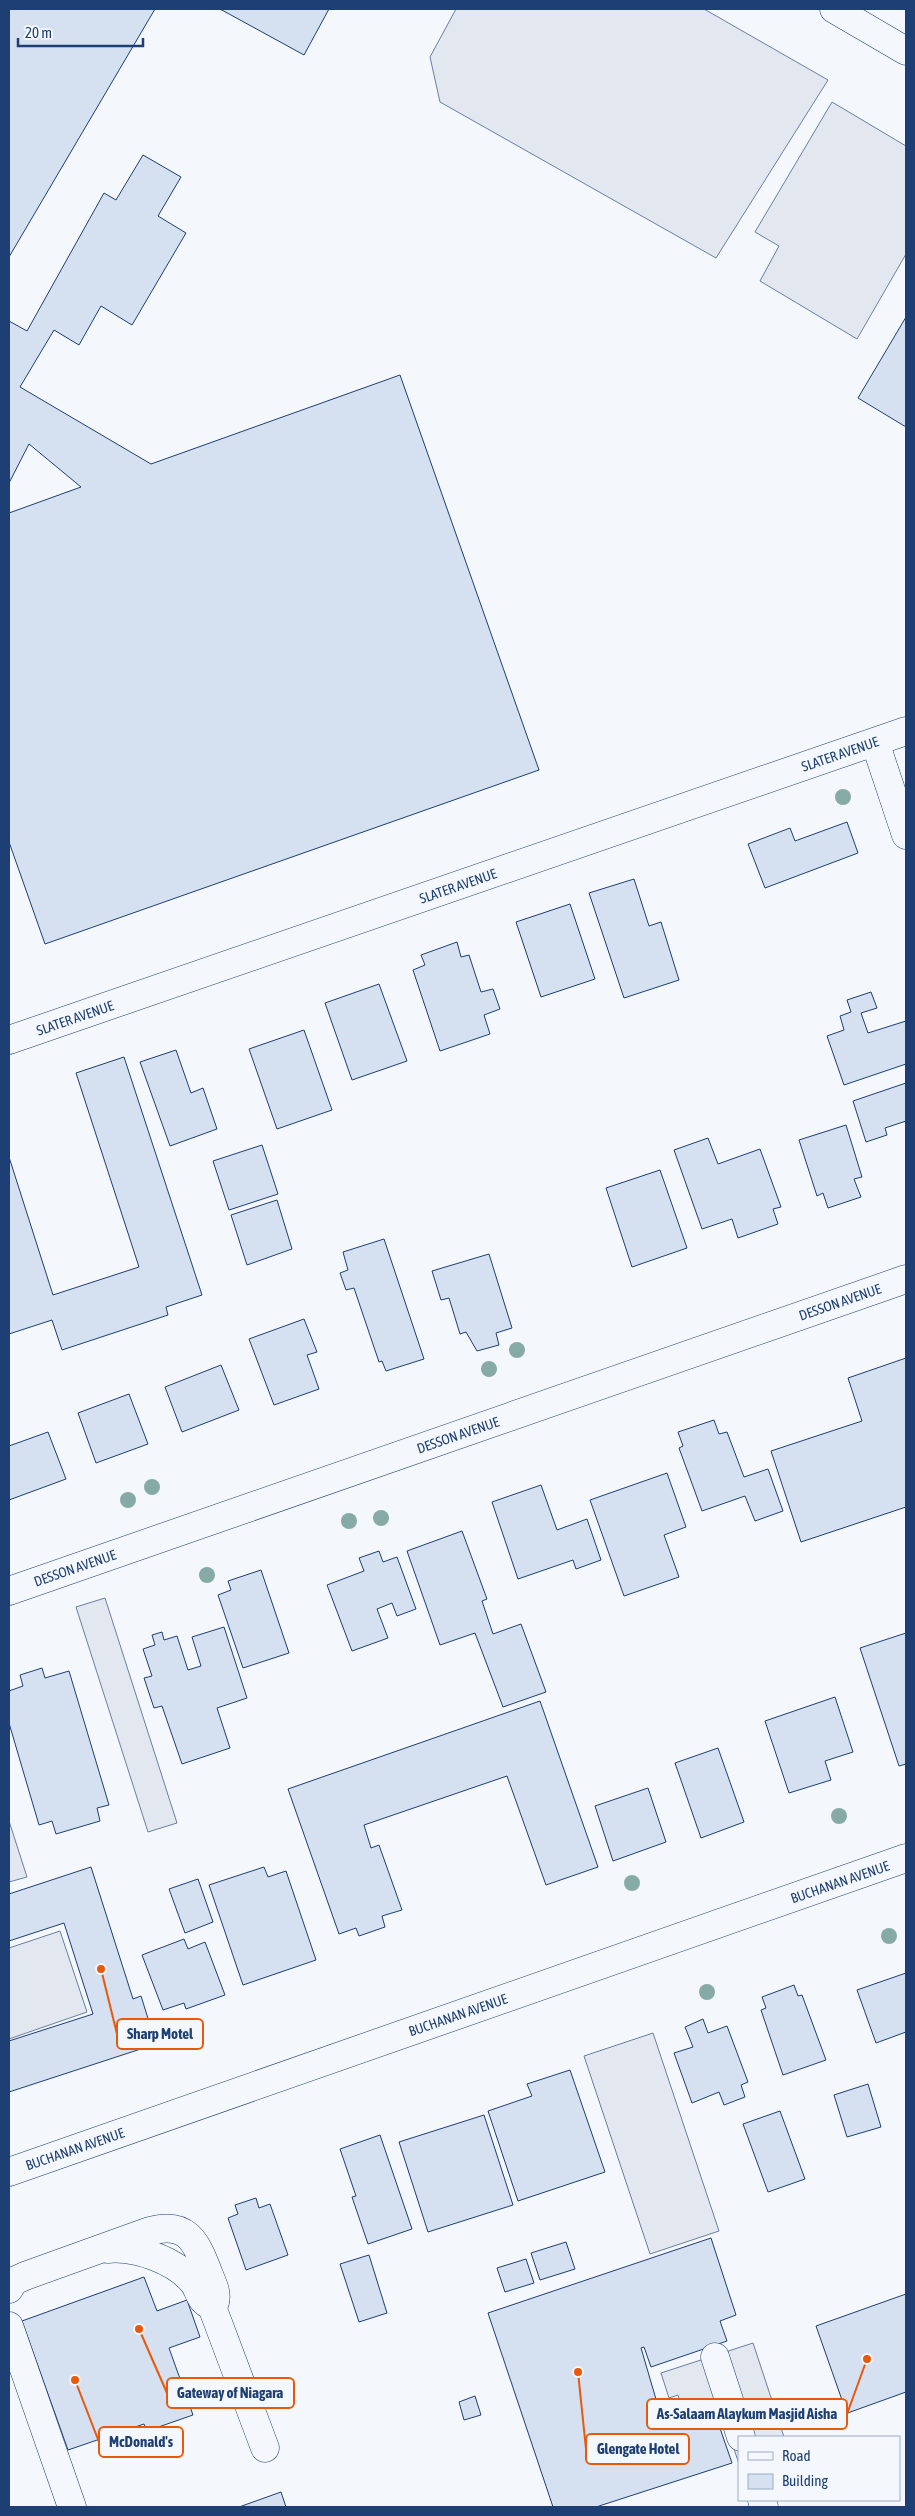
<svg xmlns="http://www.w3.org/2000/svg" width="915" height="2516" viewBox="0 0 915 2516" font-family="'Asap Condensed',sans-serif">
	<style>
		.parking { fill: #e3e8f0; stroke: #687fa3 }
		.building { fill: #d5e0f0; stroke: #1d3f73 }
		.lines { fill: none; stroke-linecap: round; stroke-linejoin: round }
		.minor-casing { stroke: #1d3f73; stroke-width: 29 }
		.minor { stroke: #f4f7fb; stroke-width: 28 }
		.tree { fill: #86aba6 }
		.labels { text-anchor: middle; dominant-baseline: central; stroke-width: 4; stroke-linejoin: round; paint-order: stroke }
		.street-label { font-size: 14px; fill: #1d3f73; stroke: #f4f7fb }
		.leader { fill: none; stroke: #e8590c; stroke-width: 2 }
		.callout-dot { fill: #e8590c; stroke: #f4f7fb; stroke-width: 2 }
		.callout { fill: #f4f7fb; stroke: #e8590c; stroke-width: 2 }
		.callout-label { font-size: 15px; text-anchor: middle; font-weight: bold; fill: #1d3f73 }
	</style>
	<rect width="100%" height="100%" fill="#f4f7fb"/>
	<path class="parking" d="M456,9H704L828,80L716,258L440,102L430,57Z
		M832,102L906,146V254L857,339L760,281L779,246L755,232Z
		M105,1598L177,1823L148,1832L76,1607Z
		M9,1821L27,1877L9,1882Z
		M60,1931L87,2012L9,2039V1948Z
		M653,2033L719,2231L650,2254L584,2056Z
		M753,2343L784,2437H739V2464L717,2398L683,2410L678,2395L669,2398L661,2373Z"/>
	<path class="building" d="M9,9H155L9,257Z
		M220,9H329L304,55Z
		M143,155L181,177L158,216L186,233L132,325L101,306L79,345L54,330L20,387L151,464L400,375L539,770L45,944L9,842V513L81,487L29,444L9,483V321L27,331L104,193L116,200Z
		M906,317V427L858,398Z
		M847,822L858,853L765,888L748,844L790,828L795,841Z
		M634,879L649,926L661,922L679,980L624,998L589,893Z
		M570,904L595,979L541,997L516,922Z
		M457,942L461,957L469,955L481,992L493,989L500,1009L484,1015L490,1034L440,1051L413,970L425,965L421,955Z
		M379,984L407,1061L352,1080L325,1003Z
		M871,992L877,1008L861,1013L868,1033L906,1021V1064L844,1085L827,1036L844,1030L840,1016L851,1012L847,1000Z
		M304,1030L332,1110L277,1129L249,1049Z
		M176,1050L191,1093L203,1088L217,1129L170,1146L140,1062Z
		M124,1057L202,1295L166,1307L168,1315L62,1350L52,1320L9,1334V1157L53,1295L139,1267L76,1073Z
		M906,1083V1121L885,1128L887,1135L866,1142L853,1101Z
		M846,1125L862,1177L854,1179L861,1197L828,1208L823,1193L817,1196L799,1140Z
		M708,1138L718,1164L760,1149L781,1207L773,1209L778,1224L738,1238L732,1219L702,1229L674,1150Z
		M262,1145L278,1194L229,1210L213,1161Z
		M660,1170L687,1248L632,1267L606,1188Z
		M277,1200L292,1249L247,1265L231,1215Z
		M384,1239L424,1359L386,1371L382,1361L379,1362L354,1288L346,1290L340,1273L348,1270L343,1252Z
		M489,1254L512,1328L496,1333L499,1345L477,1351L466,1332L460,1334L449,1298L441,1300L432,1271Z
		M304,1319L317,1352L307,1355L319,1389L274,1405L249,1339Z
		M906,1358V1507L801,1542L771,1451L862,1421L848,1378Z
		M221,1365L239,1410L182,1432L165,1387Z
		M129,1394L148,1444L96,1463L78,1413Z
		M714,1420L719,1434L727,1432L744,1477L768,1469L783,1511L755,1521L745,1496L702,1511L679,1448L683,1446L678,1432Z
		M48,1432L66,1479L9,1500V1446Z
		M667,1473L686,1527L664,1535L679,1577L624,1596L590,1500Z
		M541,1485L557,1530L587,1519L601,1560L576,1569L573,1560L518,1579L492,1502Z
		M462,1531L487,1599L482,1601L493,1634L521,1624L546,1692L503,1707L475,1633L440,1645L407,1551Z
		M379,1551L383,1562L397,1557L416,1609L397,1616L392,1603L377,1609L388,1638L352,1651L327,1585L364,1571L359,1558Z
		M261,1570L289,1653L243,1668L218,1595L231,1590L228,1581Z
		M224,1627L247,1698L217,1708L230,1748L182,1764L162,1706L154,1708L144,1678L152,1676L143,1649L155,1645L152,1635L162,1632L164,1640L177,1636L188,1670L201,1666L192,1637Z
		M906,1633V1764L899,1766L860,1648Z
		M42,1668L45,1678L69,1671L109,1805L97,1808L100,1821L56,1834L52,1821L39,1825L9,1723V1691L23,1686L20,1675Z
		M835,1697L853,1752L825,1761L831,1780L789,1793L765,1721Z
		M540,1701L598,1867L546,1885L507,1776L364,1825L371,1848L379,1845L402,1910L382,1916L385,1927L359,1936L356,1928L339,1934L288,1789Z
		M718,1748L744,1822L701,1838L675,1763Z
		M648,1788L666,1842L613,1861L595,1806Z
		M91,1867L133,1999L141,1996L156,2044L9,2092V2041L93,2014L64,1923L9,1941V1894Z
		M264,1867L268,1877L286,1871L316,1960L243,1985L209,1885Z
		M198,1879L213,1922L185,1933L169,1889Z
		M184,1939L188,1949L205,1942L225,1995L186,2009L184,2003L163,2010L142,1955Z
		M906,1973V2032L876,2043L857,1990Z
		M794,1985L798,1996L802,1995L826,2060L783,2075L761,2010L766,2008L762,1997Z
		M703,2019L708,2033L727,2026L748,2082L741,2085L745,2097L724,2105L719,2092L692,2103L674,2053L693,2047L685,2027Z
		M570,2070L605,2172L518,2201L488,2111L532,2096L527,2084Z
		M868,2084L881,2127L847,2137L834,2095Z
		M780,2111L805,2179L768,2192L743,2124Z
		M484,2115L513,2205L428,2232L399,2142Z
		M380,2135L412,2229L368,2244L352,2197L356,2196L340,2149Z
		M256,2198L259,2208L270,2204L288,2255L246,2270L228,2218L238,2214L235,2205Z
		M711,2238L736,2315L720,2321L727,2341L651,2367L644,2347L641,2348L658,2406L665,2407L671,2405L675,2417L678,2419L713,2408L732,2463L596,2507H553L488,2313Z
		M566,2242L575,2269L540,2280L531,2253Z
		M369,2255L387,2313L359,2322L340,2264Z
		M526,2259L534,2283L505,2292L497,2268Z
		M144,2277L157,2311L187,2300L200,2337L169,2348L193,2415L147,2431L144,2424L68,2450L22,2321Z
		M906,2294V2392L842,2415L837,2402L842,2400L816,2326Z
		M475,2396L481,2415L464,2420L459,2402Z
		M281,2492L286,2507H239Z"/>
	<g class="lines">
		<defs>
			<path id="minor" d="M834,9L906,51
				M875,742L906,835
				M9,1040L906,731
				M9,1591L906,1279
				M9,2172L906,1858
				M107,2249C135,2246 175,2260 193,2282C199,2289 199,2299 208,2304H211
				M9,2289L14,2281L25,2276L150,2231C187,2221 196,2241 208,2272C211,2281 218,2292 215,2302L211,2304L265,2448
				M9,2326L72,2507
				M715,2357L741,2437
				M762,2500L764,2507"/>
		</defs>
		<use href="#minor" class="minor-casing"/>
		<use href="#minor" class="minor"/>
	</g>
	<g class="tree">
		<circle cx="843" cy="797" r="8"/>
		<circle cx="517" cy="1350" r="8"/>
		<circle cx="489" cy="1369" r="8"/>
		<circle cx="152" cy="1487" r="8"/>
		<circle cx="128" cy="1500" r="8"/>
		<circle cx="381" cy="1518" r="8"/>
		<circle cx="349" cy="1521" r="8"/>
		<circle cx="207" cy="1575" r="8"/>
		<circle cx="839" cy="1816" r="8"/>
		<circle cx="632" cy="1883" r="8"/>
		<circle cx="889" cy="1936" r="8"/>
		<circle cx="707" cy="1992" r="8"/>
	</g>
	<g class="labels">
		<g class="street-label">
			<text transform="translate(840 754) rotate(-19)">SLATER AVENUE</text>
			<text transform="translate(458 886) rotate(-19)">SLATER AVENUE</text>
			<text transform="translate(75 1018) rotate(-19)">SLATER AVENUE</text>
			<text transform="translate(840 1302) rotate(-19)">DESSON AVENUE</text>
			<text transform="translate(458 1435) rotate(-19)">DESSON AVENUE</text>
			<text transform="translate(75 1568) rotate(-19)">DESSON AVENUE</text>
			<text transform="translate(840 1882) rotate(-19)">BUCHANAN AVENUE</text>
			<text transform="translate(458 2015) rotate(-19)">BUCHANAN AVENUE</text>
			<text transform="translate(75 2149) rotate(-19)">BUCHANAN AVENUE</text>
		</g>
	</g>
	<path class="leader" d="M101 1969L117 2034M139 2329L167 2393M867 2359L847 2414M75 2380L99 2442M578 2372L586 2449"/>
	<g class="callout-dot">
		<circle cx="101" cy="1969" r="5"/>
		<circle cx="139" cy="2329" r="5"/>
		<circle cx="867" cy="2359" r="5"/>
		<circle cx="75" cy="2380" r="5"/>
		<circle cx="578" cy="2372" r="5"/>
	</g>
	<g class="callout">
		<rect x="117" y="2019" width="86" height="30" rx="5"/>
		<rect x="167" y="2378" width="127" height="30" rx="5"/>
		<rect x="647" y="2399" width="200" height="30" rx="5"/>
		<rect x="99" y="2427" width="84" height="30" rx="5"/>
		<rect x="586" y="2434" width="103" height="30" rx="5"/>
	</g>
	<g class="callout-label">
		<text x="160" y="2039">Sharp Motel</text>
		<text x="230" y="2398">Gateway of Niagara</text>
		<text x="747" y="2419">As-Salaam Alaykum Masjid Aisha</text>
		<text x="141" y="2447">McDonald's</text>
		<text x="638" y="2454">Glengate Hotel</text>
	</g>
	<rect width="915" height="2516" fill="none" stroke="#1d3f73" stroke-width="20"/>
	<rect x="738" y="2436" width="162" height="65" fill="#f4f7fb" stroke="#9eadc5"/>
	<rect x="748" y="2452" width="25" height="8" fill="#f4f7fb" stroke="#9eadc5"/>
	<text x="782" y="2461" font-size="15" fill="#1d3f73">Road</text>
	<rect x="748" y="2474" width="25" height="15" fill="#d5e0f0" stroke="#9eadc5"/>
	<text x="782" y="2486" font-size="15" fill="#1d3f73">Building</text>
	<path d="M18 38v8h125v-8" fill="none" stroke="#1d3f73" stroke-width="2.5"/>
	<text x="25" y="38" font-size="15" fill="#1d3f73" stroke="#f4f7fb" stroke-width="4" paint-order="stroke">20 m</text>
</svg>
